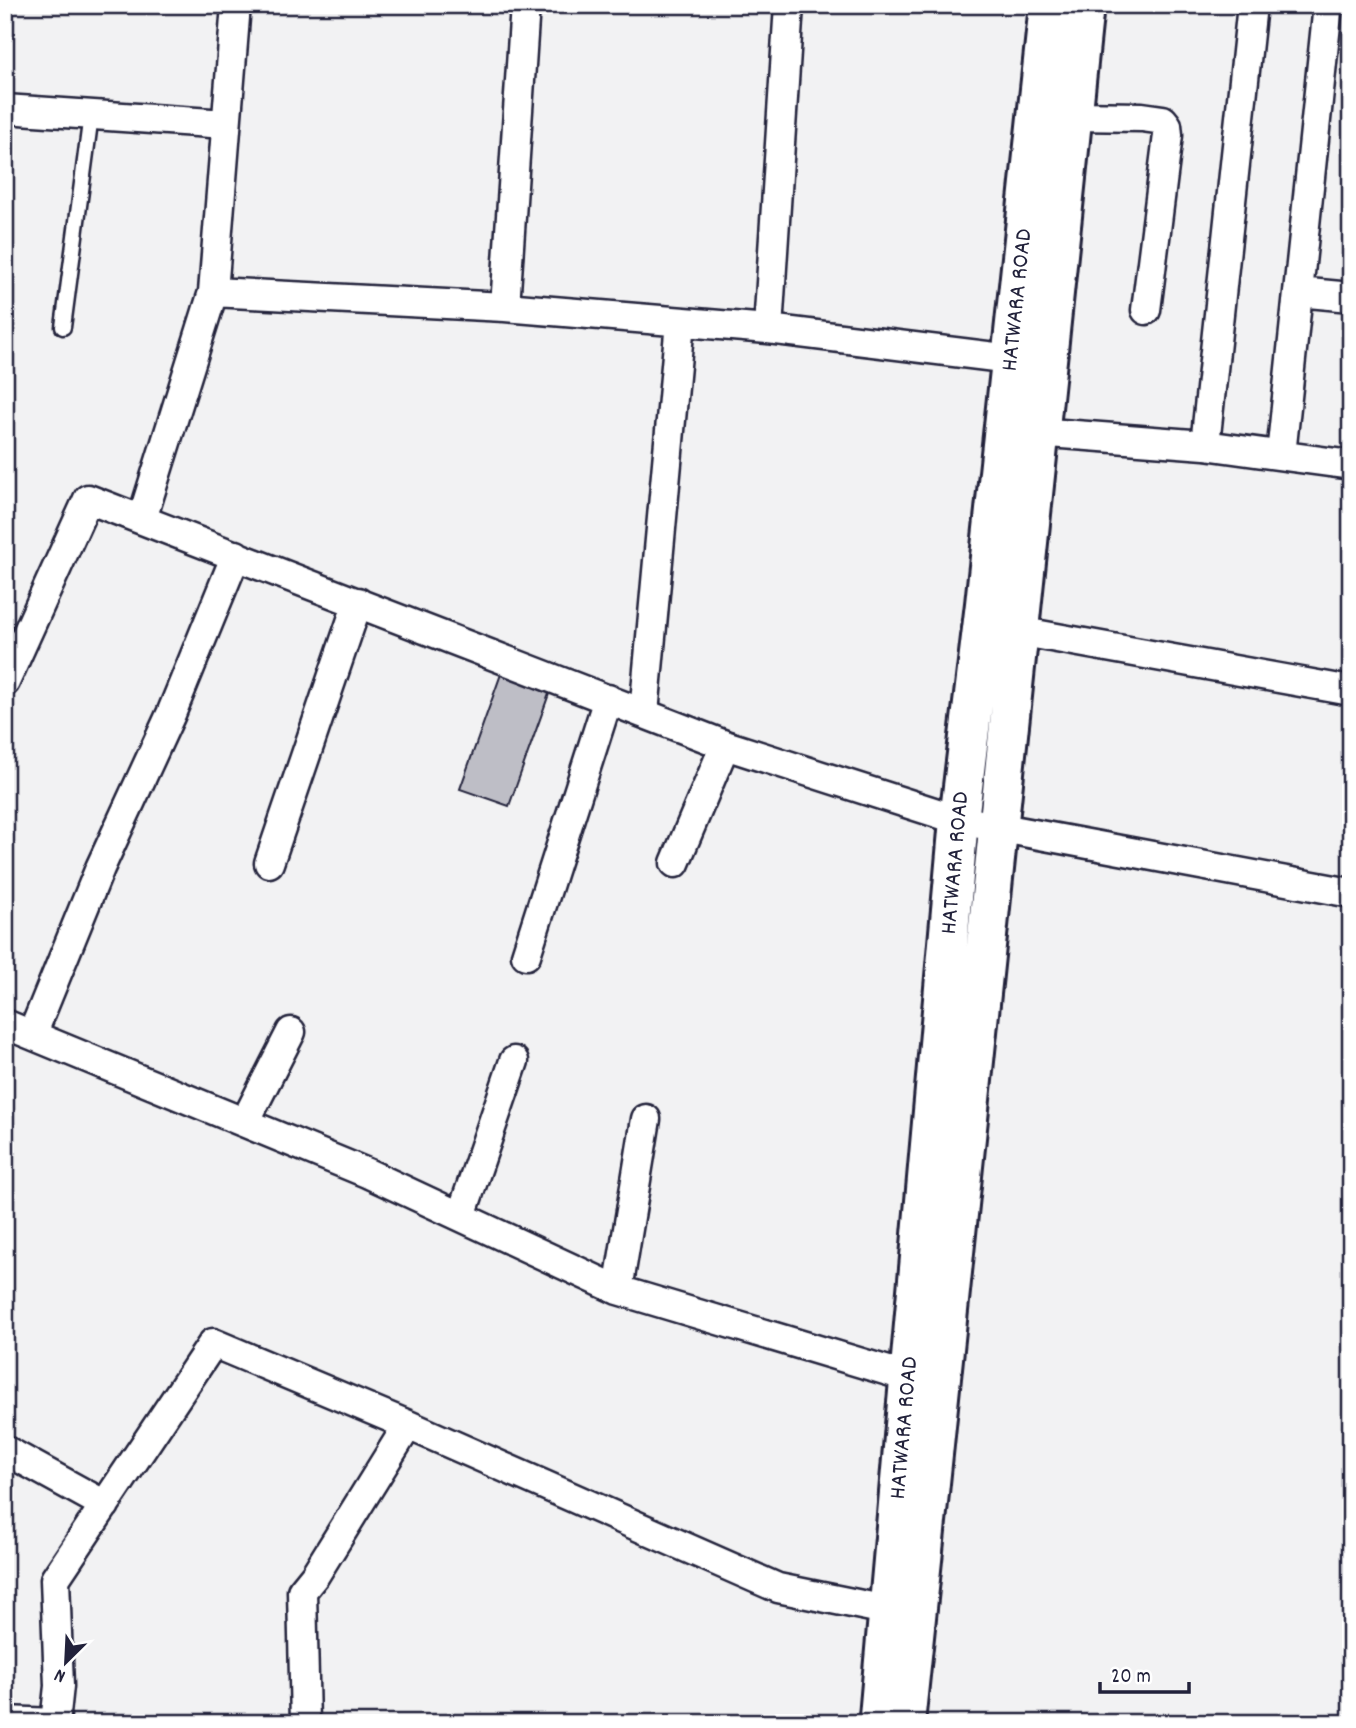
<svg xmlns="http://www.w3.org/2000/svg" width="1356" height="1728" viewBox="0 0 1356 1728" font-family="Dekko,sans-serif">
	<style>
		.building { fill: #bebec6; stroke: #22223b; stroke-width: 2 }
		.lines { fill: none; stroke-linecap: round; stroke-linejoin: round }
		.lane-casing { stroke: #22223b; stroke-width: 19 }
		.street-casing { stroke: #22223b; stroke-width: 33 }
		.secondary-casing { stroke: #22223b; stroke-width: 44 }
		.lane { stroke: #fff; stroke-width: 14 }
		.street { stroke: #fff; stroke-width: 28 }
		.secondary { stroke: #fff; stroke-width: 38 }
		.labels { text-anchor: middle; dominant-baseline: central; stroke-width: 5; stroke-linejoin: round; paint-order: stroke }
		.street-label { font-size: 24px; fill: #22223b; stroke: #fff }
	</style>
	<rect width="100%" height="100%" fill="#f2f2f3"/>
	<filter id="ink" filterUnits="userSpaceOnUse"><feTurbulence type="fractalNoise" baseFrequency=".0143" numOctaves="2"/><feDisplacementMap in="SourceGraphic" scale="14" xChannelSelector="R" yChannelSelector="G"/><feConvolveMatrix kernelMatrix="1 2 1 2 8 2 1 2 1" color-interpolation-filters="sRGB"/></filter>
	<g filter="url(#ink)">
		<path class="building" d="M501,674L550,691L509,806L460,789Z"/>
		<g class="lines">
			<defs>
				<path id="lane" d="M63,327L91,115"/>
				<path id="street" d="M525,5L505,307L768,329L1011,359
					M5,109L226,124
					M1073,116L1142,117L1163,120L1167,125L1168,135L1146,310
					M213,292L505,307
					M1298,292L1351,297
					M768,329L789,5
					M1023,431L1205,445L1351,465
					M1205,445L1252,5
					M1281,455L1328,5
					M142,519L213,292L236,5
					M1018,631L1351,691
					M5,682L88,499L725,745L959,820L1351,893
					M644,713L680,322
					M269,863L358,602
					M675,863L725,745
					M526,955L608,699
					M5,1024L367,1173L618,1290L925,1382
					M32,1035L100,868L171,714L236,555
					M245,1122L291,1032
					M461,1216L514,1061
					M618,1290L646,1119
					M5,1450L105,1505
					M5,1721L55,1723
					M55,1723L59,1686L55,1579L213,1343L408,1425L778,1588L906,1614
					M305,1723L302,1591L315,1575L408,1425"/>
				<path id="secondary" d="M879,1717L959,820L985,604L1049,5
					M905,1723L1084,5"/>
			</defs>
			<use href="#lane" class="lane-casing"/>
			<use href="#street" class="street-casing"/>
			<use href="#secondary" class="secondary-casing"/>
			<use href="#lane" class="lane"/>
			<use href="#street" class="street"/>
			<use href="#secondary" class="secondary"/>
		</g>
	</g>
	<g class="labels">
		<g class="street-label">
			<text transform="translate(1018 300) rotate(-84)">HATWARA ROAD</text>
			<text transform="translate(956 863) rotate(-85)">HATWARA ROAD</text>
			<text transform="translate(905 1428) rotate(-85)">HATWARA ROAD</text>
		</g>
	</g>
	<rect width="1356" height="1728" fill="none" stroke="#fff" stroke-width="28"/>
	<rect x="14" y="14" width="1328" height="1700" fill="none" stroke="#22223b" stroke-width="2.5" filter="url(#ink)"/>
	<g transform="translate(66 1662) rotate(204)" stroke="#ffffff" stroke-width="5" paint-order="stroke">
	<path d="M0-5L12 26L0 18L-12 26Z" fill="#22223b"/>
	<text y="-10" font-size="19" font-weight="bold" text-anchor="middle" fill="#22223b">N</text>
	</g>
	<path d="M1100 1682v10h89v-10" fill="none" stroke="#22223b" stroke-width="3.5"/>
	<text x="1111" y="1682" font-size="21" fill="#22223b" stroke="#ffffff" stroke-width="5" paint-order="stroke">20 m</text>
</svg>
